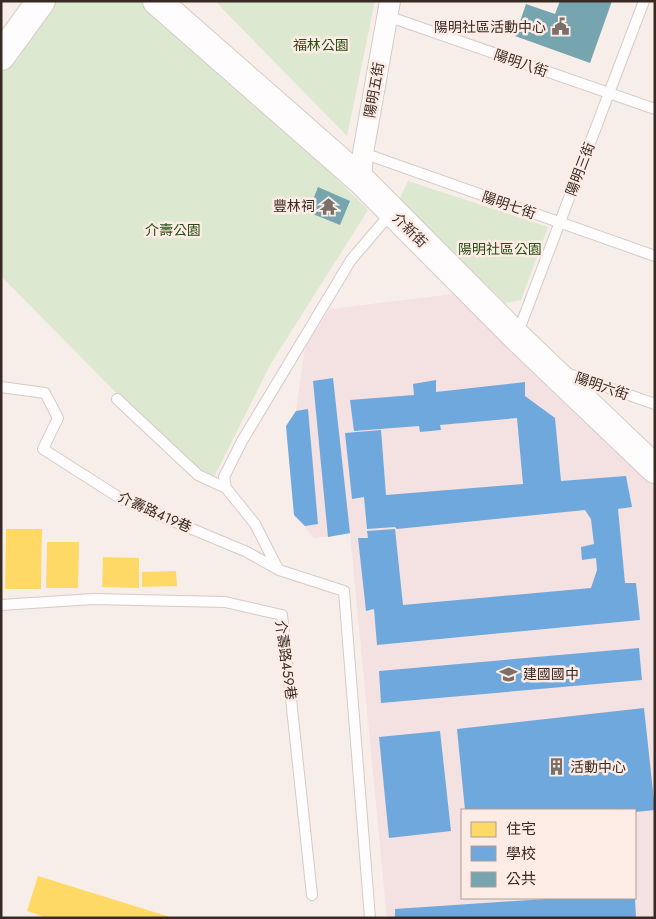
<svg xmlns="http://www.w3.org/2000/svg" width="656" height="919" viewBox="0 0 656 919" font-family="Jost,'Noto Sans TC',sans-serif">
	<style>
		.education { fill: #f4e1e2; fill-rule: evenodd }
		.green { fill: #dce8d0 }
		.homes { fill: #ffd966 }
		.schools { fill: #6fa8dc }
		.public { fill: #76a5af }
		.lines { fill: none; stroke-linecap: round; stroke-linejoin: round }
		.lane-casing { stroke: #d5cbc6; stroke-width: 12 }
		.street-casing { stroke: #d5cbc6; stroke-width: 22 }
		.secondary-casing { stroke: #d5cbc6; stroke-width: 30 }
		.primary-casing { stroke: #d5cbc6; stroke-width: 30 }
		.lane { stroke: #fefcfc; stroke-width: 10 }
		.street { stroke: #fefcfc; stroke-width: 20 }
		.secondary { stroke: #fefcfc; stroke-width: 28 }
		.primary { stroke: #fefcfc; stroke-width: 28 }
		.labels { text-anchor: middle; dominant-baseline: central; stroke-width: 5; stroke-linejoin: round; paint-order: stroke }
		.poi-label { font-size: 14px; fill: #382a23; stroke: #fcece5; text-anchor: end }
		.park-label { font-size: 14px; fill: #284e15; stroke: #fcece5 }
		.street-label { font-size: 14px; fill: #382a23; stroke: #fcece5 }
	</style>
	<rect width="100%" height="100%" fill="#f7eeea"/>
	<path class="education" d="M453,294L655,486V918H387L350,534L314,538L294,515L286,426L296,411L305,348L330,309ZM462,810H635V898H462Z"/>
	<path class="green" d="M51,1H158L368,210L270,365L209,487L1,276V70Z
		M215,1H375L347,136Z
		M408,181L548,227L521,300L505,303L399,200Z"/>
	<path class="homes" d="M6,529H42L41,589H5Z
		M47,542H79L78,588H46Z
		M103,557L139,558V588L102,587Z
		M176,571L177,586L142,587V572Z
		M38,876L170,917V918H47L27,911Z"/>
	<path class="schools" d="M333,378L350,533L328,537L313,381Z
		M436,380V392L525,382V396L555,418L561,481L626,476L632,507L618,509L625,583H636L640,620L377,645L374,609L366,611L358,538H368L367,531L395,529L403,605L591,588L597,570L596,558L582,560L581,547L594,544L591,519L585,510L397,529L395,527L367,529L364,497L352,499L345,433L381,430L386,495L523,484L517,418L440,425L441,430L420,432L419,426L354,431L350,400L414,395L413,384Z
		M308,409L318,524L305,526L294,515L286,426L296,411Z
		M639,648L642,680L381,703L379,671Z
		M644,708L655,810L635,812L465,810L457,729Z
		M440,731L451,831L389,838L379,737Z
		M560,898H635L636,918H395V909Z"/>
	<path class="public" d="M560,1H612L590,63L515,36L526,4L555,14Z
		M318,187L350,201L340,225L308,212Z"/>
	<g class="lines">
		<defs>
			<path id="lane" d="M387,16L655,109
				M363,153L655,256
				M517,335L644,1
				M569,374L655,404
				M1,387L45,393L58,418L43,449L123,500L247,552L279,570L344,591L370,918
				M117,399L198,475L226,488
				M278,569L255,524L226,488L224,477L242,441L351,260L385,220L394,214
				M1,605L93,599L225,602L282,615L312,895"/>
			<path id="street" d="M361,180L363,153L390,1"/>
			<path id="secondary" d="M157,1L361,180L516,336L655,469"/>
			<path id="primary" d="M1,56L41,1"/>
		</defs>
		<use href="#lane" class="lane-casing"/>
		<use href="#street" class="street-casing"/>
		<use href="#secondary" class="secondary-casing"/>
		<use href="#primary" class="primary-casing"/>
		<use href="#lane" class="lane"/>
		<use href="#street" class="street"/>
		<use href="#secondary" class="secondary"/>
		<use href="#primary" class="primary"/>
	</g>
	<defs>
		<symbol id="civic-bare" viewBox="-9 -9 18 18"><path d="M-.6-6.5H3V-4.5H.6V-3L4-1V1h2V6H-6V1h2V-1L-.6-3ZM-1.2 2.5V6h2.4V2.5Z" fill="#7b6f69" stroke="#fcece5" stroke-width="2.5" paint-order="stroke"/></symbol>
		<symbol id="temple-bare" viewBox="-9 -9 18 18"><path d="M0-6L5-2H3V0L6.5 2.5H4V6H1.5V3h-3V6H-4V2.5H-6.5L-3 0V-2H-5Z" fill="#7b6f69" stroke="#fcece5" stroke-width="2.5" paint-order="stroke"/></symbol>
		<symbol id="school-bare" viewBox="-9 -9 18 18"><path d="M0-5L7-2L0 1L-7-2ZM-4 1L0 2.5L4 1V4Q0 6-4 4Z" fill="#7b6f69" stroke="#fcece5" stroke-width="2.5" paint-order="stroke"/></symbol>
		<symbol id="building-bare" viewBox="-9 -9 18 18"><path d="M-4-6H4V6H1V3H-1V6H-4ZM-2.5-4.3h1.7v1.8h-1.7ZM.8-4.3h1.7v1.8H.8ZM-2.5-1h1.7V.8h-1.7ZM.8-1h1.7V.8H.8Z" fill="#7b6f69" stroke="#fcece5" stroke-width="2.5" paint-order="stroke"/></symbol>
	</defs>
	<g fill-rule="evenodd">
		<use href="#civic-bare" x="548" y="14" width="25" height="25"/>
		<use href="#temple-bare" x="316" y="194" width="25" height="25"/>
		<use href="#school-bare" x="496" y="662" width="25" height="25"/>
		<use href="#building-bare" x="544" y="754" width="25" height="25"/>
	</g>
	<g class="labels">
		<g class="poi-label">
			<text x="546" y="27">陽明社區活動中心</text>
			<text x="315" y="206">豐林祠</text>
			<text x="523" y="674" text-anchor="start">建國國中</text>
			<text x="570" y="767" text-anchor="start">活動中心</text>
		</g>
		<g class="park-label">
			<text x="321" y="45">福林公園</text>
			<text x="173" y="230">介壽公園</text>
			<text x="500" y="249">陽明社區公園</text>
		</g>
		<g class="street-label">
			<text transform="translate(521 63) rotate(19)">陽明八街</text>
			<text transform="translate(374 90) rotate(-80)">陽明五街</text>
			<text transform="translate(580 169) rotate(-69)">陽明三街</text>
			<text transform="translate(509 205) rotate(19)">陽明七街</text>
			<text transform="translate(410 230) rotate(45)">介新街</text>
			<text transform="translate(602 386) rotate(19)">陽明六街</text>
			<text transform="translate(155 512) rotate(24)">介壽路419巷</text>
			<text transform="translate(286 660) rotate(82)">介壽路459巷</text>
		</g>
	</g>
	<rect width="656" height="919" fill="none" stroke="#382a23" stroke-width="5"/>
	<rect x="461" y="809" width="175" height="90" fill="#fcece5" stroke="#ae9e97"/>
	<rect x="471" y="822" width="25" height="15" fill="#ffd966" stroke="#ae9e97"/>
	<text x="506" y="834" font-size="15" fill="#382a23">住宅</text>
	<rect x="471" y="846" width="25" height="15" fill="#6fa8dc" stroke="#ae9e97"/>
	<text x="506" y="859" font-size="15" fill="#382a23">學校</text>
	<rect x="471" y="872" width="25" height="15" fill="#76a5af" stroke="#ae9e97"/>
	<text x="506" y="884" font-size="15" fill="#382a23">公共</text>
</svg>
